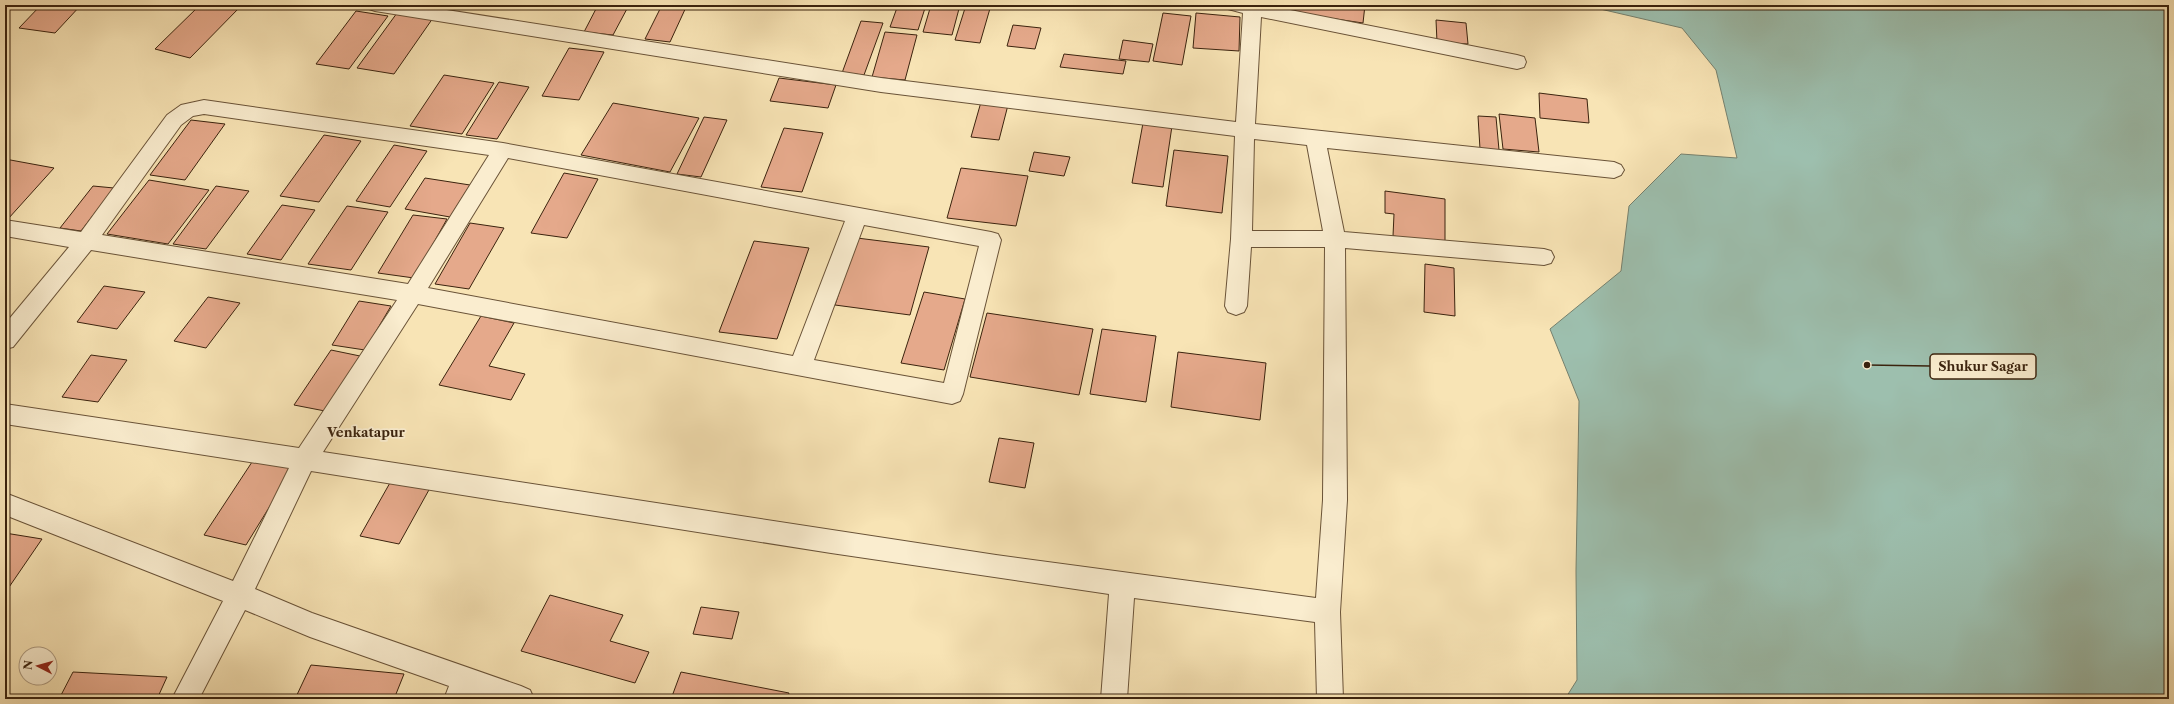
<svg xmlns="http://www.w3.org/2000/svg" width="2174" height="704" viewBox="0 0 2174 704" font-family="'Libre Caslon Text',serif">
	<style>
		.water { fill: #9dbfae; stroke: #76816e }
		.building { fill: #e5a98b; stroke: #3b230e }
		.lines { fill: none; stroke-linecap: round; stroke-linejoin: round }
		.minor-casing { stroke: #6a5338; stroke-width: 2 }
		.minor { fill: #faedcf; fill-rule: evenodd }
		.labels { text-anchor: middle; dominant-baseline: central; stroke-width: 3.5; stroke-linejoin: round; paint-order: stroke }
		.neighbourhood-label { font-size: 13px; font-weight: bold; fill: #3b230e; stroke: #faedcf }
		.leader { fill: none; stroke: #3b230e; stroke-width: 1.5 }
		.callout-dot { fill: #3b230e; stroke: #faedcf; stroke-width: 1.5 }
		.callout { fill: #faedcf; stroke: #3b230e; stroke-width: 1.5 }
		.callout-label { font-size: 13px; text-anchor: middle; font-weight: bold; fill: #3b230e }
	</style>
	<rect width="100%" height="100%" fill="#f8e4b5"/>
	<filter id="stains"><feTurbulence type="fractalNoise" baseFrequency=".005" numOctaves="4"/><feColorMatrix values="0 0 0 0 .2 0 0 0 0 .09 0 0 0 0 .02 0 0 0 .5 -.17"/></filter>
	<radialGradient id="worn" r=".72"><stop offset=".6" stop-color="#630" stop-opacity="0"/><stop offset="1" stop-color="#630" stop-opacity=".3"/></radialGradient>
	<path class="water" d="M1583,5H2169V699H1565L1577,680L1576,571L1579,401L1550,329L1621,271L1629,206L1681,154L1737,158L1716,70L1682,28Z"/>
	<path class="building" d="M41,5H81L55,33L19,28Z
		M200,5L240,7L190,58L155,49Z
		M424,5H457L453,12L422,8Z
		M598,5H629L613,35L584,32Z
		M662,5H687L670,42L645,39Z
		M738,5H780L778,9Z
		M898,5H926L918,30L890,27Z
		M931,5H960L952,35L923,32Z
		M966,5H991L980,43L955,40Z
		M1297,5H1365L1363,23L1295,13Z
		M356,11L388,16L349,69L316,64Z
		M397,13L433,18L394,74L357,68Z
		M1163,13L1191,16L1182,65L1153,61Z
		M1196,13L1240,17L1239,51L1193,48Z
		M1436,20L1466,23L1468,44L1437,42Z
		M861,21L883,23L864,75L842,73Z
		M1013,25L1041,28L1035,49L1007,46Z
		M885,32L917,35L905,80L872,77Z
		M1123,40L1153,44L1149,62L1119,59Z
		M569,48L604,52L579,100L542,96Z
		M1064,54L1126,61L1123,74L1060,67Z
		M444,75L494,83L462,134L410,126Z
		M779,78L836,85L828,108L770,101Z
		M499,82L529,87L497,139L466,135Z
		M1539,93L1587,99L1589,123L1540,118Z
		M981,102L1008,105L999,140L971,137Z
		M613,103L699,118L670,172L581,155Z
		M1499,114L1535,118L1539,152L1503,149Z
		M1478,116L1496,117L1499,150L1480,149Z
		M704,117L727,120L701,177L677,174Z
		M191,120L225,124L185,180L150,175Z
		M1143,123L1172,126L1163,187L1132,183Z
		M784,128L823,133L802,192L761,187Z
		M324,135L361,141L319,202L280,196Z
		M394,145L427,151L390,207L356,201Z
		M1174,150L1228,156L1222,213L1166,206Z
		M1034,152L1070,157L1064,176L1029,171Z
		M5,159L54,168L8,219L5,218Z
		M961,168L1028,176L1016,226L947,218Z
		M564,173L598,179L567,238L531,233Z
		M425,178L470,185L450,217L405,209Z
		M149,180L209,190L168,244L107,234Z
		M93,186L114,188L81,231L60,228Z
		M216,186L249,191L206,249L173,244Z
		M1385,191L1445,199V243L1393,236L1394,214L1385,213Z
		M282,205L315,210L281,260L247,254Z
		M347,206L388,212L351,270L308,264Z
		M413,215L447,219L414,278L378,273Z
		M470,223L504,228L469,289L435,284Z
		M857,238L929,247L910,315L835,305Z
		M754,241L809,248L777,339L719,332Z
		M1425,264L1454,268L1455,316L1424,312Z
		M104,286L145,292L117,329L77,322Z
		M924,292L965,299L944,370L901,363Z
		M208,297L240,303L206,348L174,341Z
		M359,301L391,306L365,350L332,345Z
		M987,313L1093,329L1079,395L970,377Z
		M481,316L514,323L489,366L525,374L511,400L439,385Z
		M1102,329L1156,336L1146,402L1090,394Z
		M331,350L360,356L325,411L294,405Z
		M1178,352L1266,363L1260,420L1171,407Z
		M91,355L127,360L98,402L62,397Z
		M999,438L1034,443L1025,488L989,482Z
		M254,459L294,467L246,545L204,535Z
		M391,481L430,488L399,544L360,536Z
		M5,533L42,539L5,593Z
		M550,595L623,615L610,641L649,652L635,683L521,651Z
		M701,607L739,612L732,639L693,634Z
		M311,665L404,674L394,699H295Z
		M73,672L167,677L157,699H59Z
		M681,672L789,693L787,699H671Z"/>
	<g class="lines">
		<defs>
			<path id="minor" d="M366,5H415L881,78L1236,122L1243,13L1228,9L1225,5H1265L1517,55L1524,57L1526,62L1524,67L1517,69L1261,17L1255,124L1614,162L1621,165L1624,170L1621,175L1614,178L1327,148L1344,232L1544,249L1551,251L1554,257L1551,263L1544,265L1345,248L1347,500L1340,612L1343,699H1317L1315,622L1134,598L1127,699H1101L1109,594L831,553L311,471L255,589L312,613L521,686L530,690L534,699H484L472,695L470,699H444L449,686L310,637L245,610L199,699H172L223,601L5,515V493L233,581L289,468L5,424V404L299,448L397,300L91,250L13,347L5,349V324L69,247L5,236V220L81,232L167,115L181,105L204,100L503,143L991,232L998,234L1001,240L963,394L960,401L952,404L418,304L323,452L996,555L1316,598L1323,500L1325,247H1251L1247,306L1244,312L1236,315L1228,312L1225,306L1231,239L1235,136L881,92L375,11L369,9ZM204,114L489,155L408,284L102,235L181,125L193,116ZM1254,139L1307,145L1323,231H1252ZM508,158L845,221L793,356L428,288ZM864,225L979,246L944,383L814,360Z"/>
		</defs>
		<use href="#minor" class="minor-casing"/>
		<use href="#minor" class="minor"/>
	</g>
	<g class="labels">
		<g class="neighbourhood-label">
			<text x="366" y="432">Venkatapur</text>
		</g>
	</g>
	<path class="leader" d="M1867 365L1930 366"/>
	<circle class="callout-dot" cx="1867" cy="365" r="4"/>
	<rect class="callout" x="1930" y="354" width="106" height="25" rx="4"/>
	<g class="callout-label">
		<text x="1983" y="371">Shukur Sagar</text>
	</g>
	<rect width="2174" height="704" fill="none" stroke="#f8e4b5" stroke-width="20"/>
	<rect x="6" y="6" width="2162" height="692" fill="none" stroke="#3b230e" stroke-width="2"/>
	<rect x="10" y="10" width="2154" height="684" fill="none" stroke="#3b230e"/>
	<g transform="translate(38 666) rotate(276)"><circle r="19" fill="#faedcf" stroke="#ae9c82"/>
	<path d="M0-3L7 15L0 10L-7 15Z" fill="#8f2418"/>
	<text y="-6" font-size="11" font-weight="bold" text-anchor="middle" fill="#3b230e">N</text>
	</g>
	<rect width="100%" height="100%" filter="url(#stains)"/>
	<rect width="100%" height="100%" fill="url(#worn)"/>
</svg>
